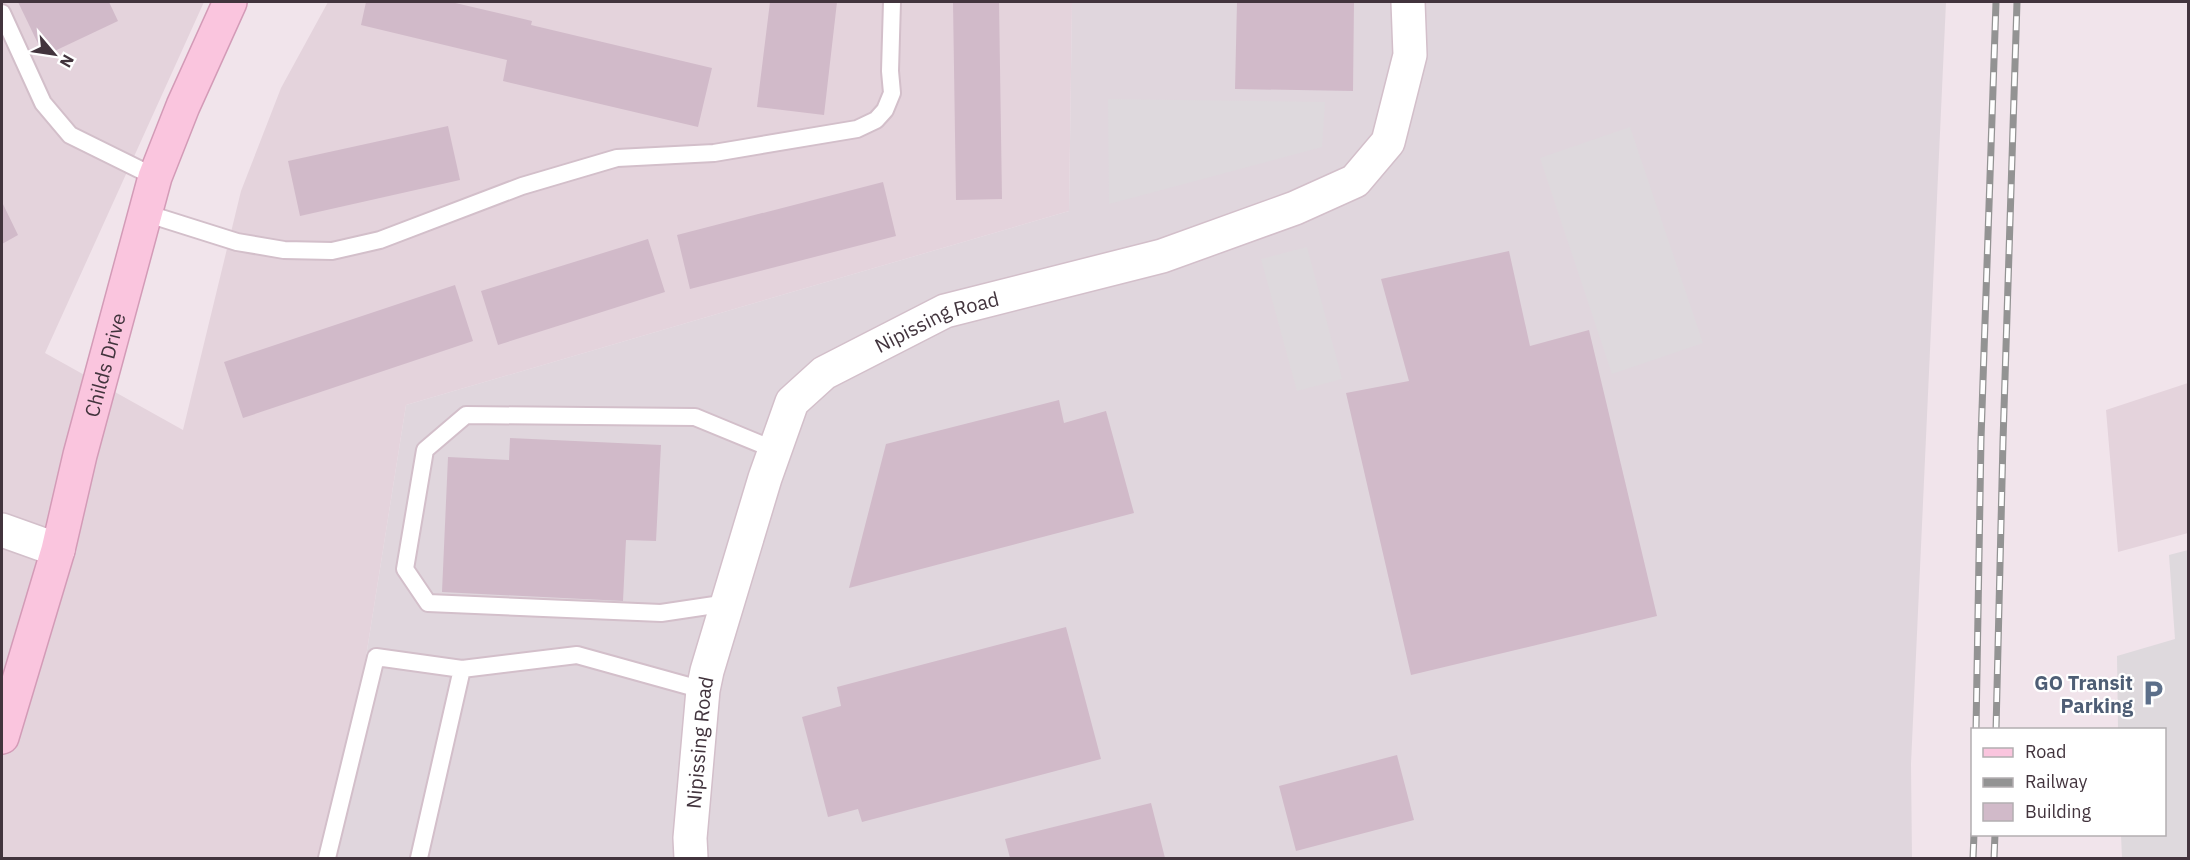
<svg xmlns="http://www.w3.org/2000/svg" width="2190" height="860" viewBox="0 0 2190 860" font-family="'IBM Plex Sans',sans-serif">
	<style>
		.residential { fill: #e4d3dc }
		.industrial { fill: #e0d6dd }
		.parking { fill: #ded9dd }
		.building { fill: #d1bac9 }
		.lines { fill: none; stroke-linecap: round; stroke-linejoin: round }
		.lane-casing { stroke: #d3bfca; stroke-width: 20 }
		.street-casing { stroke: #d3bfca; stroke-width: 36 }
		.secondary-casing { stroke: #d39bb7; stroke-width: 36 }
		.lane { stroke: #fff; stroke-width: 16 }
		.street { stroke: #fff; stroke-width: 33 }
		.secondary { stroke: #fac5de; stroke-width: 33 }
		.rail-casing { stroke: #939393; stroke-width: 7 }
		.rail { stroke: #fff; stroke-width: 4.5; stroke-dasharray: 14; stroke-linecap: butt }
		.labels { text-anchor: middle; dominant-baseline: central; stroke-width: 4.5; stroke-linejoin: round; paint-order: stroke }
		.street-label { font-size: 20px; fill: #42343d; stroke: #fff }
		.service-label { font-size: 20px; font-weight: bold; fill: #4e5e75; stroke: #fff; text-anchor: end }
	</style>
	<rect width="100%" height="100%" fill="#f1e4eb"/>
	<path class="residential" d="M2,2H204L45,353L183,430L241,191L281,88L328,2H1072L1069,211L406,405L334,858H2Z
		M2188,383V533L2118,552L2106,410Z"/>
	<path class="industrial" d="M1072,2H1946L1911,764L1912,858H334L406,405L1069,211Z"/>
	<path class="parking" d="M1108,99L1325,102L1322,147L1109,204Z
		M1630,127L1703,343L1612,374L1540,158Z
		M1307,247L1342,379L1297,391L1261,259Z
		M2188,550V858H2122L2121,835L2164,834V730L2118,729L2117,656L2175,639L2169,555Z"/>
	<path class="building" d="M18,2H109L118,21L44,56Z
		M366,2H451L532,21L531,25L712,68L698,127L503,81L507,60L361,25Z
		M770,2H837L824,115L757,107Z
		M953,2H999L1002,199L956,200Z
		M1237,2H1354L1353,91L1235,89Z
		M448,126L460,180L300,216L288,161Z
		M883,182L896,236L690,289L677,235Z
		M2,202L18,235L2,244Z
		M648,239L665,292L498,345L481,291Z
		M1509,251L1530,346L1589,330L1657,616L1411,675L1346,393L1409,381L1381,279Z
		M455,285L473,341L243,418L224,362Z
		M1059,400L1064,423L1106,411L1134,513L849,588L886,444Z
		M510,438L661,445L656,541L626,540L623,601L442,592L448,457L509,460Z
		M1066,627L1101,759L862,822L858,809L828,817L802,717L841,706L837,687Z
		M1397,755L1414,820L1296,851L1279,786Z
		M1151,803L1165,858H1010L1005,839Z"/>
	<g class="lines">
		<defs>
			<path id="lane" d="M2,13L43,103L70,135L155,177
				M145,213L237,242L284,250L332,251L380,240L522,186L617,158L714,153L857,129L876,120L885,110L892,93L890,71L892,2
				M728,603L661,613L428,603L405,569L425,450L466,415L695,417L775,450
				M327,858L376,657L462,669L577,655L703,690
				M419,858L462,669"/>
			<g id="street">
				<path d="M2,530L58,550"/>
				<path id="s1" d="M691,858L690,838L703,690L707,671L765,478L792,402L824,373L945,311L1162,256L1295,208L1355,181L1388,142L1410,55L1408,2"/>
			</g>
			<g id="secondary">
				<path id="s2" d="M2,737L58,550L80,455L155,177L183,106L230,2"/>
			</g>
		</defs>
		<use href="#lane" class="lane-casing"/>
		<use href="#street" class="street-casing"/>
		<use href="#secondary" class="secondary-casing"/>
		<use href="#lane" class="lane"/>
		<use href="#street" class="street"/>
		<use href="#secondary" class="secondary"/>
		<defs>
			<path id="rail" d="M1976,730L1981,439L1996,2
				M1996,730L2003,441L2017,2
				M1973,858L1974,834
				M1994,858L1995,834"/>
		</defs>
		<use href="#rail" class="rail-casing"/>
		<use href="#rail" class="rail"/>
	</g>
	<defs>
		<symbol id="parking-bare" viewBox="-9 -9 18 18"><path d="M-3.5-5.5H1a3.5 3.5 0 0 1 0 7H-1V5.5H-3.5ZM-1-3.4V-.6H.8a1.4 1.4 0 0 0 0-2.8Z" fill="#5c6f8a" stroke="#fff" stroke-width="2.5" paint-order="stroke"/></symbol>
	</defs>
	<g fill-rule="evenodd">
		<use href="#parking-bare" x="2134" y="674" width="38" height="38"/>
	</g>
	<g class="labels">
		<g class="street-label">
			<text stroke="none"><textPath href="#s1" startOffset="638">Nipissing Road</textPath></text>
			<text stroke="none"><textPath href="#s2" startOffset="386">Childs Drive</textPath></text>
			<text stroke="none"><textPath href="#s1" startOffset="116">Nipissing Road</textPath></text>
		</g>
		<g class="service-label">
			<text x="2133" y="682">GO Transit<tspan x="2133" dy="23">Parking</tspan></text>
		</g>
	</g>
	<rect width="2190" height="860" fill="none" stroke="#42343d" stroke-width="6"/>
	<rect x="1971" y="728" width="195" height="108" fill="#ffffff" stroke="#b3aeb1" stroke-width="1.5"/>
	<rect x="1983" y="748" width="30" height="9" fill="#fac5de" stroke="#b3aeb1" stroke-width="1.5"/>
	<text x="2025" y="758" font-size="18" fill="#42343d">Road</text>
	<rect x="1983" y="778" width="30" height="9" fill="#939393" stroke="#b3aeb1" stroke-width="1.5"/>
	<text x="2025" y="788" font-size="18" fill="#42343d">Railway</text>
	<rect x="1983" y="803" width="30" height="18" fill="#d1bac9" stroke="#b3aeb1" stroke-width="1.5"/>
	<text x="2025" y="818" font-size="18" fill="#42343d">Building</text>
	<g transform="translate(54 54) rotate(119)" stroke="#ffffff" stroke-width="4.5" paint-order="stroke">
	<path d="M0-4.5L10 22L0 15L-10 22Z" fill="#42343d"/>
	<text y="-9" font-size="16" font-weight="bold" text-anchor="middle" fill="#42343d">N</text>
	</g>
</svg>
